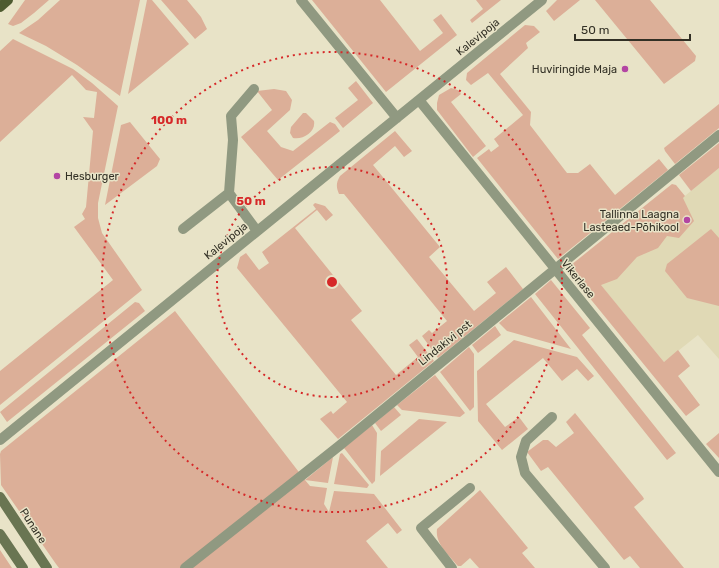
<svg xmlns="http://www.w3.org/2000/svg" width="719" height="568" viewBox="0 0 719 568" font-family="Rubik,sans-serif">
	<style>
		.built { fill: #e0d9b5 }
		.green { fill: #dcaf98 }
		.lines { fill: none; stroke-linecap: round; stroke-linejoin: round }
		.street { stroke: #909981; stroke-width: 10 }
		.secondary { stroke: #697552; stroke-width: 10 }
		.primary { stroke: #4e5b30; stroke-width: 10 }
		.ring { fill: none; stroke: #d62828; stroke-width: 2; stroke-dasharray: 2 4 }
		.poi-dot { fill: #b345a3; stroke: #e8e3c7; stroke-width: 1.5 }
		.labels { text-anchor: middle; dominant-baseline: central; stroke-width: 3; stroke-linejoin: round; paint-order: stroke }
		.street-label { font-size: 11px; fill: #323025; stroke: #e8e3c7 }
		.poi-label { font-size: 11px; fill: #323025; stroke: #e8e3c7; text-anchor: end }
		.centre { fill: #d62828; stroke: #e8e3c7; stroke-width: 2 }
		.ring-label { font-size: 12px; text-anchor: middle; font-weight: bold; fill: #d62828; stroke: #e8e3c7; stroke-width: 3; stroke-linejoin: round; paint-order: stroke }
	</style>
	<rect width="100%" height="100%" fill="#e8e3c7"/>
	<path class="built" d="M719,168V359L698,335L664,362L591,273Z"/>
	<path class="green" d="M25,0H49L34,13L21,23L13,26L8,24Z
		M60,0H140L120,96L77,65L46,46L19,33L38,20Z
		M147,0H152L189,44L128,94Z
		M161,0H187L201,17L207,29L195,39Z
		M312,0H380L420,51L443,33L433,20L441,14L457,35L386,92Z
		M476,0H501L472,23L470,20L483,9Z
		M557,0H580L554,21L546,11Z
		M595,0H650L696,56L695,61L664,84Z
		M525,25L534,26L540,32L526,43L528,48L500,74L531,112L530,125L567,173H578L590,164L615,195L659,159L668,170L558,259L477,158L489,149L491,152L499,146L494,139L523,115L488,73L471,85L466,80L467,73Z
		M13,39L73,69L92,83L118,106L98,203V218L102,233L142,290L0,405V371L113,280L74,227L85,219L82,214L86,207L93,131L83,117L94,118L97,92L86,90L72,75L0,142V51Z
		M356,81L373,103L343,128L335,118L358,100L348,88Z
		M451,88L458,90L461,94L451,102L486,146L473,157L437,110V103L439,95Z
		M274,89L286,91L292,100L290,110L267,131L281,147L293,151L330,122L335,124L340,131L278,180L241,137L272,110L257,91Z
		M719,104V128L675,164L665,151L664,148Z
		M303,113H306L314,121C316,132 303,140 293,138L290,133L291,127Z
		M130,122L160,159L157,166L105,205L121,125Z
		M395,131L412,151L404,157L395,146L373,165L440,247L429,257L474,311L496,293L487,282L506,267L523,289L438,358L422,336L429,330L432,333L447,321L344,194H339C336,187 336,183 340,176Z
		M719,143V168L691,191L679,175Z
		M672,184L676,185L685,196L683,198L694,221L679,238L667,236L658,248L637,257L617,279L601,285L664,362L678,350L690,366L678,376L700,405L686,416L566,269Z
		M315,203L325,206L333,215L326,221L317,210L295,228L362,311L351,320L396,375L418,357L409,345L417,339L434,361L338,439L320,419L331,411L333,414L347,402L237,268L240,257L246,253L259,270L269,263L262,252L316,209L313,205Z
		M711,229L719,238V306L687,298L665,271L667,264Z
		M551,280L590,328L582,335L676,453L667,460L535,294Z
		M531,297L571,349L507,331L499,323Z
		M135,302L139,303L145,311L7,422L0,412Z
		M175,311L305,480L333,457L328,483L305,480L310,486L327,488L324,504L329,512L334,491L374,494L402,530L397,534L388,523L366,541L388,568H59L56,564L1,485L0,454L1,451Z
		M495,326L501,335L478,353L472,345Z
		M514,340L577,357L594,376L588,381L577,369L562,381L543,358L486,404L505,427L519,417L528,429L502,450L478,421L477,371Z
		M469,347L474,354V407L470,411L440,372Z
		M435,375L465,413L460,417L402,410L397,405Z
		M394,407L401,415L381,431L375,423Z
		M575,413L643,497L644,499L634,507L684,568H640L630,556L624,560L548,467L541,471L527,452L543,440H548L556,447L574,433L566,422Z
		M419,419L447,422L380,476L381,451Z
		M372,425L377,433L375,481L372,484L344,448Z
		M719,433V458L706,444Z
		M342,453L369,485L367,488L334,484L340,454Z
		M480,490L528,548L522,553L535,568H479L470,558L461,566H458C449,555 435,544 437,529Z
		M0,550L12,568H0Z"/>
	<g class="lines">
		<path class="street" d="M301,0L397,118
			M254,89L231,116L233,140L229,193L257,231
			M419,100L719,472
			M183,229L229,193
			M552,417L526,441L521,457L525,473L605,568
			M0,440L542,0
			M185,568L339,446L719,135
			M452,568L421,528L470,488"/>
		<path class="secondary" d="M0,497L47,568
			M0,534L23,568"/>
		<path class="primary" d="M0,7L8,0"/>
	</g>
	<g class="ring">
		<circle cx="332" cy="282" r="115"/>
		<circle cx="332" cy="282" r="230"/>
	</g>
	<g class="poi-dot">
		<circle cx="625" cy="69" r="4"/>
		<circle cx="57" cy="176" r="4"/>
		<circle cx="687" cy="220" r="4"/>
	</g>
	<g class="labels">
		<g class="street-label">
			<text transform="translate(478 37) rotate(-39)">Kalevipoja</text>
			<text transform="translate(226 241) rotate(-39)">Kalevipoja</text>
			<text transform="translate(578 279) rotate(51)">Vikerlase</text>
			<text transform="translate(445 343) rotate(-39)">Lindakivi pst</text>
			<text transform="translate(33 526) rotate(57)">Punane</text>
		</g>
		<g class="poi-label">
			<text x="617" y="69">Huviringide Maja</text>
			<text x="65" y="176" text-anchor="start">Hesburger</text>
			<text x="679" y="214">Tallinna Laagna<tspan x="679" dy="13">Lasteaed-Põhikool</tspan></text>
		</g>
	</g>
	<circle cx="332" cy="282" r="6" class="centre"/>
	<g class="ring-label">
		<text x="169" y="124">100 m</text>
		<text x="251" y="205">50 m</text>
	</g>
	<path d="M575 34v6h115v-6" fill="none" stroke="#323025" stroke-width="2"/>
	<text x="581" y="34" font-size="12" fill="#323025" stroke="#e8e3c7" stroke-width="3" paint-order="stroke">50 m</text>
</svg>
